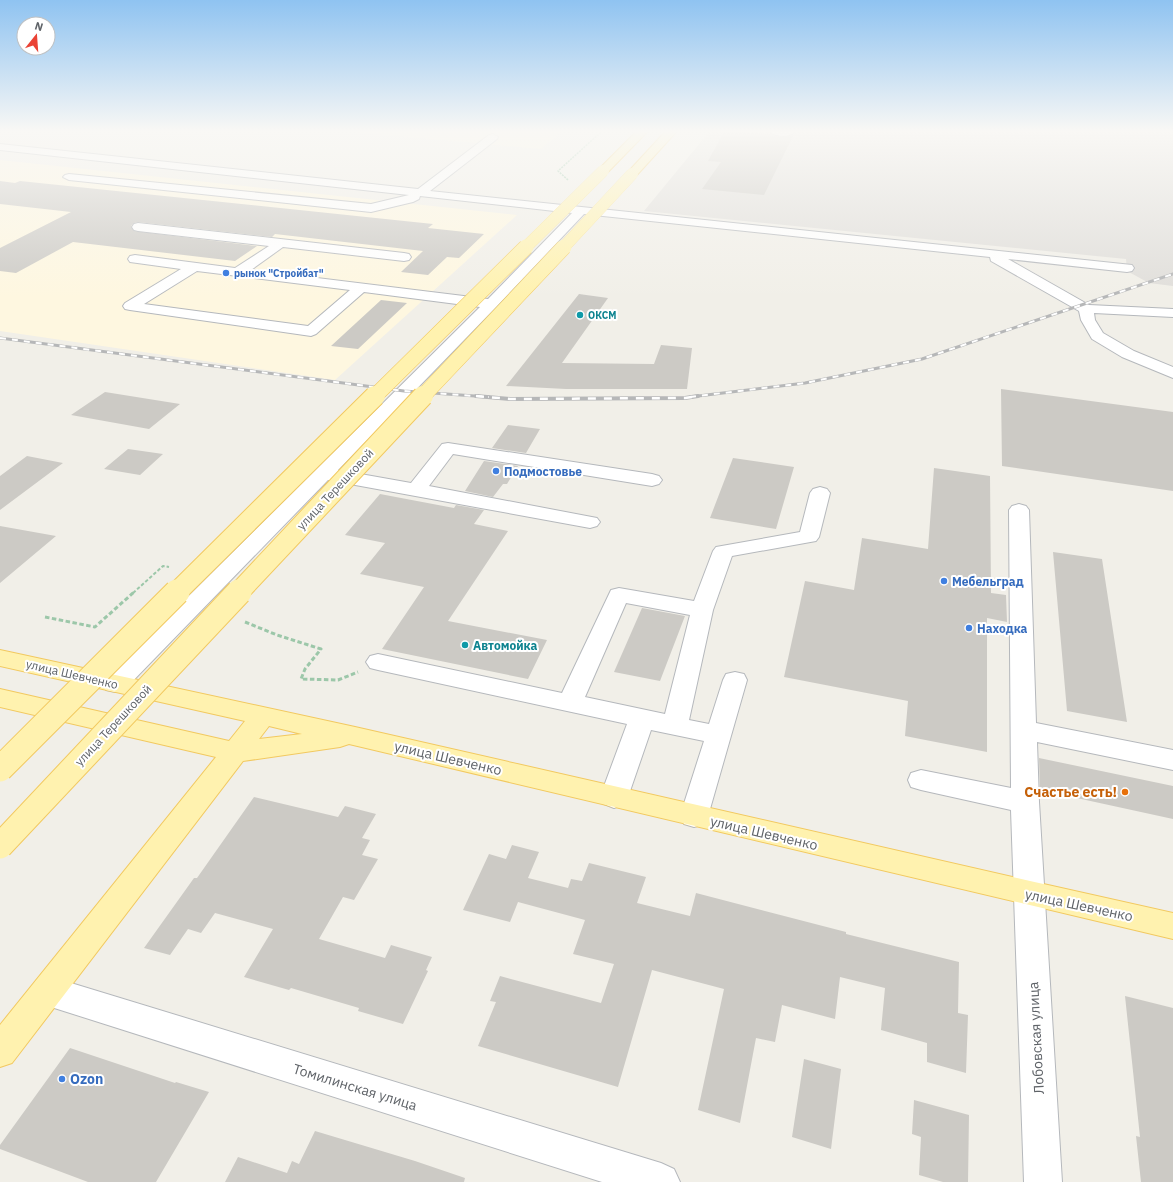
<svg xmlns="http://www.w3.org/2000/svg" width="1173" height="1182" viewBox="0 0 1173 1182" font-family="'IBM Plex Sans',sans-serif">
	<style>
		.commercial { fill: #fef7e0 }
		.industrial { fill: #e0deda }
		.building { fill: #cccac5 }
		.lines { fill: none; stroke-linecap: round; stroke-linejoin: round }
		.minor-casing { stroke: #b5b8bc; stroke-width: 2 }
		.major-casing { stroke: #f2c960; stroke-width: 2 }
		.path-far2 { stroke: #9cc7a9; stroke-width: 1.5; stroke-dasharray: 2 1; stroke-linecap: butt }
		.path-far1 { stroke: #9cc7a9; stroke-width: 2; stroke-dasharray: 3.5 2; stroke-linecap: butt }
		.path { stroke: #9cc7a9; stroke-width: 3; stroke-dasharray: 4.5 2.5; stroke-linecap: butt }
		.minor { fill: #fff; fill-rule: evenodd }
		.major { fill: #fff2af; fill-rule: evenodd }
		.rail-far1-casing { stroke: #b6b7b8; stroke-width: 3 }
		.rail-casing { stroke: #b6b7b8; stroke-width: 4 }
		.rail-far1 { stroke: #fff; stroke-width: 2; stroke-dasharray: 6; stroke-linecap: butt }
		.rail { stroke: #fff; stroke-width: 2.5; stroke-dasharray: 8; stroke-linecap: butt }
		.major-bridge-far3-casing { stroke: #f2c960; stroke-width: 12; stroke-linecap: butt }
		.major-bridge-far2-casing { stroke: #f2c960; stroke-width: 16; stroke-linecap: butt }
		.major-bridge-far1-casing { stroke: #f2c960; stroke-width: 22; stroke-linecap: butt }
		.major-bridge-casing { stroke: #f2c960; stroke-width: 27; stroke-linecap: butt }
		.major-bridge-far3 { stroke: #fff2af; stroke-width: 12 }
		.major-bridge-far2 { stroke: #fff2af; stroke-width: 15 }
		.major-bridge-far1 { stroke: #fff2af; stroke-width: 20 }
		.major-bridge { stroke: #fff2af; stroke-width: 25 }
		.shop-dot { fill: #3f7fe0; stroke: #fff; stroke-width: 1.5 }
		.culture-dot { fill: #0f9aa8; stroke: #fff; stroke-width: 1.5 }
		.food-dot { fill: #e8710a; stroke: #fff; stroke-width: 1.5 }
		.labels { text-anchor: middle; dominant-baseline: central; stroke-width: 4; stroke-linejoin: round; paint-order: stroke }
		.far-shop-label { font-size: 10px; font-weight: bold; fill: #366cbe; stroke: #fff; text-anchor: start }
		.far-culture-label { font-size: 10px; font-weight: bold; fill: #0d838f; stroke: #fff; text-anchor: start }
		.shop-label { font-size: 12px; font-weight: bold; fill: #366cbe; stroke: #fff; text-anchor: start }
		.street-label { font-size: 12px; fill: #5f6368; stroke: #fff }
		.culture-label { font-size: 12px; font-weight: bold; fill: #0d838f; stroke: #fff; text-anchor: start }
		.near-street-label { font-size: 14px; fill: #5f6368; stroke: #fff }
		.near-food-label { font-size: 14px; font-weight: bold; fill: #c56008; stroke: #fff; text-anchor: end }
		.near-shop-label { font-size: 14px; font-weight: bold; fill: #366cbe; stroke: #fff; text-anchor: start }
	</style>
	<rect width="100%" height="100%" fill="#f1efe8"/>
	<path class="commercial" d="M354,132H561L541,149Z
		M0,160L517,215L335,380L0,331Z"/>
	<path class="industrial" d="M709,132H797L794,139L798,132H1173V286L1149,283L1127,271L1126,259L644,211Z"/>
	<path class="building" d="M724,132L771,134L781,137L793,136L764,195L702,189L721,162L708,161Z
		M0,181L15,183L20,181L433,224L428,228L484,234L459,258L447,257L428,275L401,272L423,251L275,234L272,237L138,222L134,223L131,226L134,231L257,246L235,261L73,242L16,273L0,271V248L71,212L0,204Z
		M579,294L608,298L562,363L654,364L661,345L692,348L687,389H566L506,386Z
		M381,300L407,303L358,349L331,346Z
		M1001,389L1173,412V491L1002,466Z
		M105,392L180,404L149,429L71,415Z
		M508,425L540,429L526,453L492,448Z
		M128,449L163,454L140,475L104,469Z
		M27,456L63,463L0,510V476Z
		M733,458L794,467L776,529L710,518Z
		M484,461L518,466L507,484H503L493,497L465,491Z
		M934,468L990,476L991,593L1006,595L1007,622L987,618V752L905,736L908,701L784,677L805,581L854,590L862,538L928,549Z
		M380,494L454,508L456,505L484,510L474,524L508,531L448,621L547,640L528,679L382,649L424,587L360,574L385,543L345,535Z
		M0,526L56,536L0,583Z
		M1053,552L1102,559L1127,722L1067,711Z
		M642,608L685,616L660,681L614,672Z
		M1039,758L1173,786V819L1040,790Z
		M254,797L338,817L345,806L376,814L362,838L370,840L362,855L378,859L354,900L343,897L319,939L385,958L391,945L432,957L426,970L428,971L403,1024L358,1011L359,1008L291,988L289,990L244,977L273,929L215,913L201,933L188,929L170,955L144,948L194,878H197Z
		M512,845L539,852L528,878L568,888L571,879L582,881L589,863L646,877L637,903L690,916L696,893L846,932V934L959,962L958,1013L968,1015L966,1073L927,1062V1043L881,1030L885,988L840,977L835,1019L782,1005L775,1042L756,1038L740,1123L698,1110L724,989L652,970L618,1087L478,1046L496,1002L490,1001L500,976L601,1003L614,964L573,954L585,920L518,902L510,922L463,910L489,854L506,859Z
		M1125,996L1173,1008V1182H1141L1136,1136L1140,1137Z
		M70,1048L175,1083L176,1082L209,1092L156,1182H88L0,1149V1145Z
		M804,1059L841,1069L831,1149L792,1137Z
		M914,1100L969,1115L968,1182H943L919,1175L921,1137L912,1134Z
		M315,1131L415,1161L465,1178L464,1182H225L238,1157L287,1173L292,1161L299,1164Z"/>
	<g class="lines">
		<defs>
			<path id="minor" d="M770,132H793V133C788,138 775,136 770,132Z
				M493,134L498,137L497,139L430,191L1132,265L1134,268L1132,271L1127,272L1008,259L1089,305L1173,309V317L1094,313L1095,320L1103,333L1134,351L1173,367V378L1122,357L1092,339L1081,320L1079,311L991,261L990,257L584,214L496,307L338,470L411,483L442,444L448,443L652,474L659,476L662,480L659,484L652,486L453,454L429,486L597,518L600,522L597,526L590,528L328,480L124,690L115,692L106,690L103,684L106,678L480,307L364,292L316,334L311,336L130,310L125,309L123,306L125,303L181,269L130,262L128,259L130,256L135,255L235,268L269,246L138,231L134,230L132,227L134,224L138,223L404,253L409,254L411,257L409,260L404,261L283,247L251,270L488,299L572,213L420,196L419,199L413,202L371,212L69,180L63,177L65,175L69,174L371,204L409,195L0,150V144L418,189L489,135ZM197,271L350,290L308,326L144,304Z
				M820,487L827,489L830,493L819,537L816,541L732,556L713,610L689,720L709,724L723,680L726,674L735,672L744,674L747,680L708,816L704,824L694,827L684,824L680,816L704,741L651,730L628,797L624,804L614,808L604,804L600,797L627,724L378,670L370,668L366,662L370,656L378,654L562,693L611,590L619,588L694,601L713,551L716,547L800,532L810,493L813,489ZM626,603L690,615L665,714L585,697Z
				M1019,504L1026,506L1029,510L1036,723L1173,750V770L1037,742L1039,802L1062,1182H1024L1011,810L921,790L911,787L908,780L911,773L921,770L1011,788L1009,510L1012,506Z
				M48,976L661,1163L674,1169L680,1182H602L48,1006L36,1001L32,991L36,981Z"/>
			<path id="major" d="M636,132H647L607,173H599L598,171L599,169Z
				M665,132H676L636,176H628L627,174L628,172Z
				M0,650L355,727L1030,881L1173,913V939L349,744L340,747L243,761L12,1063L0,1067V1025L216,757L0,707V689L229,741L245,721L0,666ZM269,726L302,734L259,739Z"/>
		</defs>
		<use href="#minor" class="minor-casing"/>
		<use href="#major" class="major-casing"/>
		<path class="path-far2" d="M568,180L558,171L601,132"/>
		<path class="path-far1" d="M133,593L163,566L169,567"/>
		<path class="path" d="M45,617L95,627L134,592
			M245,622L277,635L321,649L305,669L301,679L338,680L358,672"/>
		<use href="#minor" class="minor"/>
		<use href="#major" class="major"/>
		<defs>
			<path id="rail-far1" d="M0,338L404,391L489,397
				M690,397L805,383L922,359L1173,274"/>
			<path id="rail" d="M476,396L510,399L685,398L698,396"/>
		</defs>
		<use href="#rail-far1" class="rail-far1-casing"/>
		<use href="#rail" class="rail-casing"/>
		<use href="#rail-far1" class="rail-far1"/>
		<use href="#rail" class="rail"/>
		<defs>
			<path id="major-bridge-far3" d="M525,248L603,171
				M563,248L632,174"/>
			<path id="major-bridge-far2" d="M374,397L526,247
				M422,397L564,247"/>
			<path id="major-bridge-far1" d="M176,593L375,396
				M238,593L423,396"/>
			<path id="major-bridge" d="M0,769L177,592
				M0,846L239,592"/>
		</defs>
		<use href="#major-bridge-far3" class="major-bridge-far3-casing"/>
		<use href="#major-bridge-far2" class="major-bridge-far2-casing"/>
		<use href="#major-bridge-far1" class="major-bridge-far1-casing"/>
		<use href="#major-bridge" class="major-bridge-casing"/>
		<use href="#major-bridge-far3" class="major-bridge-far3"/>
		<use href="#major-bridge-far2" class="major-bridge-far2"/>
		<use href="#major-bridge-far1" class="major-bridge-far1"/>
		<use href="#major-bridge" class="major-bridge"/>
	</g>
	<linearGradient id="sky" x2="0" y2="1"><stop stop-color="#8fc3f1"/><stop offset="0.44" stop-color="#f9f8f5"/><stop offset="1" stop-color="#f9f8f5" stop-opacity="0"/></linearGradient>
	<rect width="1173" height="298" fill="url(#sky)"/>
	<g class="shop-dot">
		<circle cx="226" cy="273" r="4"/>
		<circle cx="496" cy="471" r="4"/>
		<circle cx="944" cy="581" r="4"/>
		<circle cx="969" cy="628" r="4"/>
		<circle cx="62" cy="1079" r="4"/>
	</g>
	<g class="culture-dot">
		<circle cx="580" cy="315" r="4"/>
		<circle cx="465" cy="645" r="4"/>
	</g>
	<circle class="food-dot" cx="1125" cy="792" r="4"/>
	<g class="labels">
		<g class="far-shop-label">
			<text x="234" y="273">рынок "Стройбат"</text>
		</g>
		<g class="far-culture-label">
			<text x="588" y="315">ОКСМ</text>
		</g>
		<g class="shop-label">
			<text x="504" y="471">Подмостовье</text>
			<text x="952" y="581">Мебельград</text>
			<text x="977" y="628">Находка</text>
		</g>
		<g class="street-label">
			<text transform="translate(335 489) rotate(-47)">улица Терешковой</text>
			<text transform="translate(72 674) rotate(13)">улица Шевченко</text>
			<text transform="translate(113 725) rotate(-47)">улица Терешковой</text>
		</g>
		<g class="culture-label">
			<text x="473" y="645">Автомойка</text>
		</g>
		<g class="near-street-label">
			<text transform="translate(448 758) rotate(13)">улица Шевченко</text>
			<text transform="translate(764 833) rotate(13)">улица Шевченко</text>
			<text transform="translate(1079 905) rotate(12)">улица Шевченко</text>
			<text transform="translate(1036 1038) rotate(-93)">Лобовская улица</text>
			<text transform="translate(355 1087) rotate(17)">Томилинская улица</text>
		</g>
		<g class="near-food-label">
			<text x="1117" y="792">Счастье есть!</text>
		</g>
		<g class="near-shop-label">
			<text x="70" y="1079">Ozon</text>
		</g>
	</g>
	<g transform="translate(36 36) rotate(17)"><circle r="19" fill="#ffffff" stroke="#bfc1c3"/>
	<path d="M0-3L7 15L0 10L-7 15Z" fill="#ea4335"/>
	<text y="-6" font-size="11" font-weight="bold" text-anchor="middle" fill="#5f6368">N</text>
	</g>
</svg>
